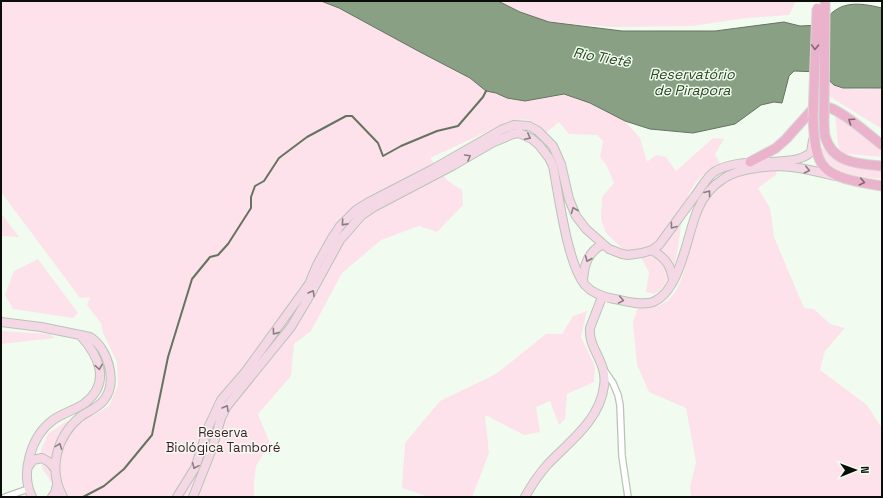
<svg xmlns="http://www.w3.org/2000/svg" width="883" height="498" viewBox="0 0 883 498" font-family="'Space Grotesk',sans-serif">
	<style>
		.green { fill: #fde2ec }
		.water { fill: #8aa085; stroke: #647460 }
		.lines { fill: none; stroke-linecap: round; stroke-linejoin: round }
		.stream { stroke: #647460; stroke-width: 2 }
		.minor-casing { stroke: #bbc3b9; stroke-width: 8 }
		.secondary-casing { stroke: #bbc3b9; stroke-width: 10 }
		.primary-casing { stroke: #d8d8d8; stroke-width: 11 }
		.minor { stroke: #fff; stroke-width: 5.5 }
		.secondary { stroke: #f5d8e5; stroke-width: 8 }
		.primary { stroke: #ebb2cb; stroke-width: 9 }
		.primary-bridge-casing { stroke: #d8d8d8; stroke-width: 11; stroke-linecap: butt }
		.primary-bridge { stroke: #ebb2cb; stroke-width: 9 }
		.oneway { stroke: #866874 }
		.oneway2 { stroke: #8b7d82 }
		.labels { text-anchor: middle; dominant-baseline: central; stroke-width: 3; stroke-linejoin: round; paint-order: stroke }
		.park-label { font-size: 13px; fill: #46182e; stroke: #f2fbf0 }
		.water-label { font-size: 14px; font-style: italic; fill: #24451d; stroke: #f2fbf0 }
	</style>
	<rect width="100%" height="100%" fill="#f2fbf0"/>
	<path class="green" d="M1,1H321L339,8L420,52L470,78L486,91L496,93L507,98L525,101L564,94L590,103L625,121L640,138L647,162L656,155L666,157L676,171L713,138L724,139L715,154L721,165C713,169 704,173 698,180C670,211 690,271 655,294L646,292L649,272L638,252L625,251L606,233L601,219L602,197L614,183L607,166L600,157L603,141L597,135L569,134L559,122L546,133C533,119 526,117 508,122L430,158L448,181L462,190L463,205L437,232L419,226L381,240L342,273L311,331L294,344L291,376L258,414L270,443L256,466L254,481V497H52L53,485L42,468L41,450L48,434L65,422L94,415L109,406L118,385L117,362L103,333L101,323L87,305L90,297L80,298L1,192Z
		M498,1H796L789,15L746,18L693,26L612,27L549,22L520,12Z
		M811,72C826,73 828,83 841,87C851,91 871,89 882,88V129L811,85Z
		M835,115L882,150V157L848,154L841,151L838,145Z
		M827,147C837,171 860,168 882,171V179C864,177 834,175 824,157C823,155 822,151 821,148Z
		M774,168L777,174L758,188L770,208L774,237L804,308L814,309L830,324L845,328L825,351L820,370L867,405L882,428V497H691L690,487L696,462L686,408L649,392L637,365L633,322L638,307C690,315 686,246 695,213C700,197 710,179 726,173C740,166 759,168 774,168Z
		M1,213L19,237L1,236Z
		M38,259L78,313L73,318L13,309L5,295L14,271Z
		M587,311L581,337L595,366L594,382L567,394L565,419L559,425L550,401L536,407L540,432L524,435L485,415L489,453L472,497H429L402,488L405,443L440,401L496,374L546,334H562L573,316Z
		M1,331L50,334L55,338L1,344Z"/>
	<path class="water" d="M321,1H498L520,12L549,22L622,31H715L784,22L800,26L822,25C837,0 857,2 882,8V88H843L834,85L820,72L794,71L789,76L782,103L774,102L761,105L735,124L693,133L650,129L625,121L590,103L564,94L525,101L507,98L496,93L486,91L470,78L420,52L339,8Z"/>
	<g class="lines">
		<path class="stream" d="M83,497L104,486L124,469L152,435L168,357L192,279L210,257L218,255L228,244L251,208V197L255,186L264,181L279,158L307,137L346,116H352L378,143L383,156L401,146L437,131L458,126L483,97L486,91"/>
		<defs>
			<path id="minor" d="M604,370L613,383L618,395L620,405L622,456L628,497
				M5,497L28,489"/>
			<path id="secondary" d="M652,250C665,258 671,265 673,280
				M583,281C584,264 588,252 603,244
				M1,322L41,327L90,337C108,348 118,382 104,400C98,408 88,411 80,417C56,437 48,470 63,497
				M28,467L33,460L42,458L49,462L55,469
				M32,497C20,473 31,436 53,420C63,413 75,410 85,403C112,382 98,355 80,335
				M52,497L55,493L57,485
				M177,497L195,468L208,428L221,400L246,371L309,284L317,265L332,238L340,226L356,210L369,202L433,169L501,130L514,125L529,126L538,131L553,146L561,164L569,199L576,216L586,229L603,244L609,249L622,254L628,255L642,253L652,250L659,245C671,229 683,212 695,196C701,188 706,178 714,172C742,154 793,170 811,152L813,140
				M193,497L212,449L221,418L227,406L291,327L310,295L340,240L361,216L374,207L454,165L492,143L513,134L519,133L532,139L539,145L549,158L553,166C559,196 567,263 585,285C593,294 603,297 614,299C626,301 642,306 653,302C681,291 687,233 698,209C703,197 712,186 723,179C740,167 778,164 799,168C811,170 823,173 835,176
				M525,497C531,486 539,474 548,464C569,442 600,420 604,386C608,362 588,349 590,328L602,297"/>
			<path id="primary" d="M825,10V1
				M824,117C824,123 824,130 825,136C832,163 858,164 882,166
				M813,118C814,132 814,152 822,164C832,180 865,183 882,186
				M750,162L776,148L786,139L812,110C818,108 824,107 830,108C845,113 869,135 882,145"/>
		</defs>
		<use href="#minor" class="minor-casing"/>
		<use href="#secondary" class="secondary-casing"/>
		<use href="#primary" class="primary-casing"/>
		<use href="#minor" class="minor"/>
		<use href="#secondary" class="secondary"/>
		<use href="#primary" class="primary"/>
		<defs>
			<path id="primary-bridge" d="M824,117L825,10
				M813,118L817,8"/>
		</defs>
		<use href="#primary-bridge" class="primary-bridge-casing"/>
		<use href="#primary-bridge" class="primary-bridge"/>
	</g>
	<defs><path id="oneway-chevron" d="M-2-3.5L2.5 0L-2 3.5" fill="none" stroke-width="1.6" stroke-linecap="round" stroke-linejoin="round"/></defs>
	<g class="oneway">
		<use href="#oneway-chevron" transform="translate(815 47) rotate(92)"/>
		<use href="#oneway-chevron" transform="translate(851 121) rotate(-145)"/>
		<use href="#oneway-chevron" transform="translate(862 182) rotate(13)"/>
	</g>
	<g class="oneway2">
		<use href="#oneway-chevron" transform="translate(528 137) rotate(27)"/>
		<use href="#oneway-chevron" transform="translate(468 157) rotate(-30)"/>
		<use href="#oneway-chevron" transform="translate(807 170) rotate(13)"/>
		<use href="#oneway-chevron" transform="translate(708 193) rotate(-53)"/>
		<use href="#oneway-chevron" transform="translate(574 210) rotate(-112)"/>
		<use href="#oneway-chevron" transform="translate(344 223) rotate(132)"/>
		<use href="#oneway-chevron" transform="translate(673 226) rotate(127)"/>
		<use href="#oneway-chevron" transform="translate(588 259) rotate(113)"/>
		<use href="#oneway-chevron" transform="translate(312 293) rotate(-60)"/>
		<use href="#oneway-chevron" transform="translate(621 300) rotate(10)"/>
		<use href="#oneway-chevron" transform="translate(275 332) rotate(126)"/>
		<use href="#oneway-chevron" transform="translate(99 367) rotate(81)"/>
		<use href="#oneway-chevron" transform="translate(226 408) rotate(-60)"/>
		<use href="#oneway-chevron" transform="translate(59 446) rotate(-69)"/>
		<use href="#oneway-chevron" transform="translate(195 466) rotate(114)"/>
	</g>
	<g class="labels">
		<g class="park-label">
			<text x="223" y="432">Reserva<tspan x="223" dy="15">Biológica Tamboré</tspan></text>
		</g>
		<g class="water-label">
			<text transform="translate(602 57) rotate(10)">Rio Tietê</text>
			<text x="692" y="74">Reservatório<tspan x="692" dy="16">de Pirapora</tspan></text>
		</g>
	</g>
	<rect width="883" height="498" fill="none" stroke="#0a0d09" stroke-width="4"/>
	<g transform="translate(855 470) rotate(89)" stroke="#f2fbf0" stroke-width="3" paint-order="stroke">
	<path d="M0-3L7 15L0 10L-7 15Z" fill="#0a0d09"/>
	<text y="-6" font-size="11" font-weight="bold" text-anchor="middle" fill="#0a0d09">N</text>
	</g>
</svg>
